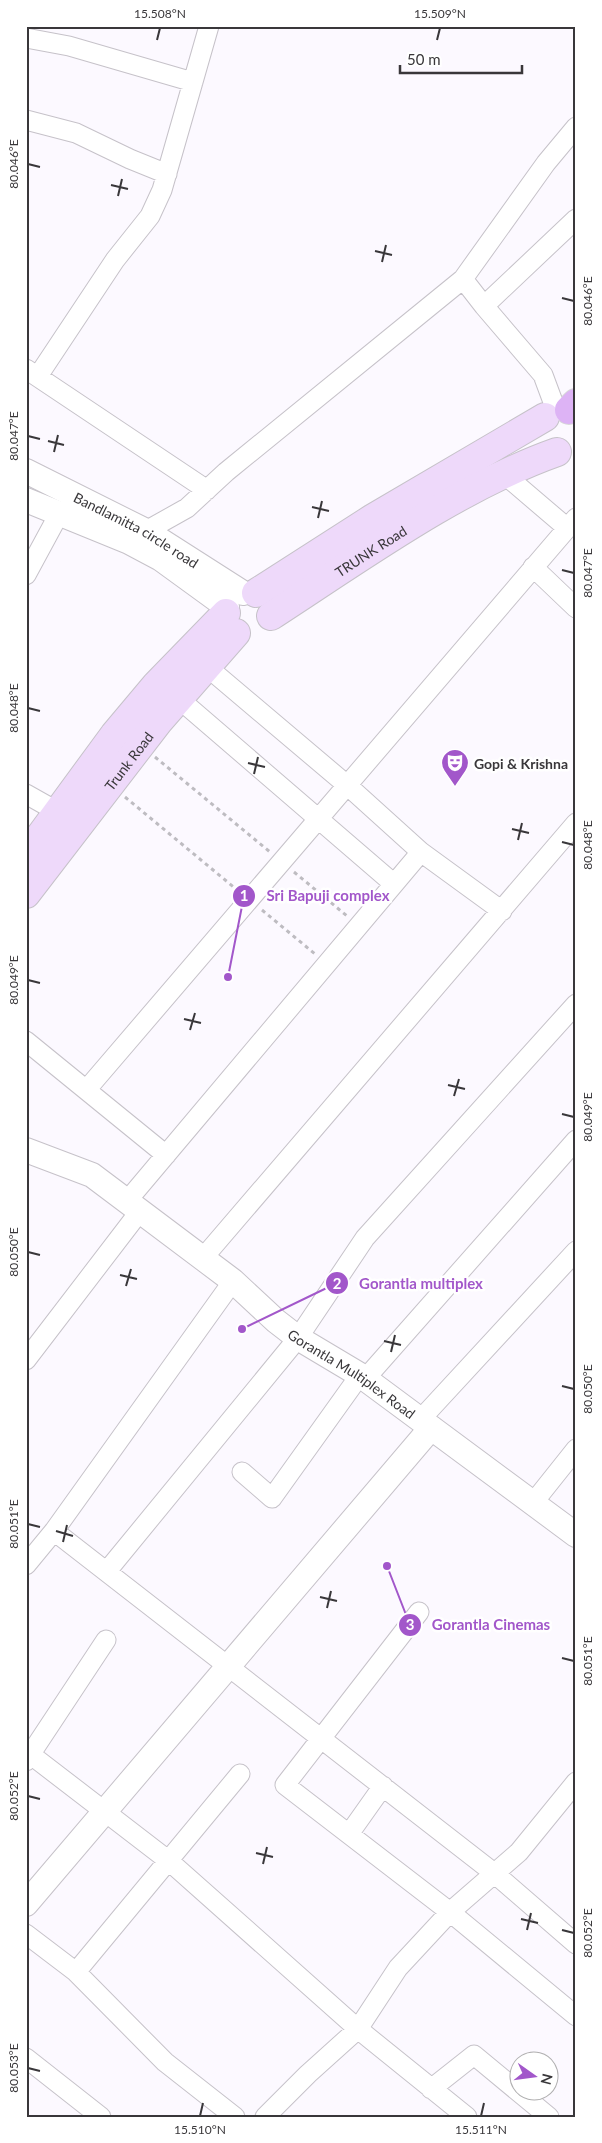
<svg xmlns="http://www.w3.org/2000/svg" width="602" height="2143" viewBox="0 0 602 2143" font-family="Lato,sans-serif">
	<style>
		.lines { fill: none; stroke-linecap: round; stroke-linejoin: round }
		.minor-casing { stroke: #c6c2c9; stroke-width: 21 }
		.tertiary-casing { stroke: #c6c2c9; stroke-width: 26 }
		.secondary-casing { stroke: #c6c2c9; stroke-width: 30 }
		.primary-casing { stroke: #d7d7d8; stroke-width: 30 }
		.path { stroke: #bebcc1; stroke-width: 3; stroke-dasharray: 4 4; stroke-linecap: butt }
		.minor { stroke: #fff; stroke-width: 19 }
		.tertiary { stroke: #fff; stroke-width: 24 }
		.secondary { stroke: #eed9fa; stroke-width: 28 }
		.primary { stroke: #ddb3f5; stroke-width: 28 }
		.ticks { fill: none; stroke: #39373a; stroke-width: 2 }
		.labels { text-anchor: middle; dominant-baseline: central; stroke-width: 5; stroke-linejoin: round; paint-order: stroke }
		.street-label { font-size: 14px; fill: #39373a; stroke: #fff }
		.poi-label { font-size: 14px; font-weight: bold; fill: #39373a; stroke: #fff; text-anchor: start }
		.leader { fill: none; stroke: #a257ca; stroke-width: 2 }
		.callout-dot { fill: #a257ca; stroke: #fff; stroke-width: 2 }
		.mark-label { font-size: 15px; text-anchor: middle; font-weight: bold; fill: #fff }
		.callout-label { font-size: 15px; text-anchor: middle; font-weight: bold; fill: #a257ca; stroke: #fff; stroke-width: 5; stroke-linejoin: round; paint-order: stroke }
		.neatline { fill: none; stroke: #39373a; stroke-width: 2 }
		.ticks-label { font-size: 12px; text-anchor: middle; fill: #39373a }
	</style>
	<rect width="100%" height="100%" fill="#fcf9ff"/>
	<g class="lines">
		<defs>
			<path id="minor" d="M26,38L69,46L193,82
				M26,120L76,133L130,159L167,174
				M463,279L484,306L576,219
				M484,306L543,375L556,410
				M26,369L207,490
				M38,376L115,260L150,216L162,190L209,26
				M505,475L566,527
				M139,540L146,531L187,508L226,472L463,279L546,163L576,127
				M533,567L576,608
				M26,575L59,514
				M199,660L348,786L421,852L502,911
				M185,704L394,884
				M26,794L58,812
				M26,1041L166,1155
				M87,1089L576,518
				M127,1201L421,852
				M203,1258L576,823
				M26,1360L140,1211
				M365,1379L576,1140
				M420,1420L576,1251
				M242,1472L272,1498L360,1375
				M533,1503L576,1449
				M54,1531L494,1873L576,1944
				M26,1565L54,1531L233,1281
				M107,1571L298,1338L365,1238L576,1004
				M419,1612L285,1785L450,1912L576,2016
				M26,1751L169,1861L358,2029L467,2117
				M26,1761L106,1640
				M349,1834L383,1786
				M26,1934L76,1972L165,2062L235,2117
				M76,1972L240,1774
				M26,2058L101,2117
				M431,2089L474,2055L549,2117
				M265,2117L308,2074L358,2029L398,1968L450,1912L519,1852L576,1782"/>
			<g id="tertiary">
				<path id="s1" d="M26,471L146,531L243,593"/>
				<path d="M26,500L129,542L161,559L227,607"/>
				<path id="s2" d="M26,1150L92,1175L233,1281L276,1321L298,1338L360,1375L576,1535"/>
				<path d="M26,1904L431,1428"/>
			</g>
			<g id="secondary">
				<path d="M256,593L373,518L545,417"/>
				<path id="s3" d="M271,616C359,559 458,487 557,452"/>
				<path d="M26,855L114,735L156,685L226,613"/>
				<path id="s4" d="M26,894L159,721L236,633"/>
			</g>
			<path id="primary" d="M569,410L576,403"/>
		</defs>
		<use href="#minor" class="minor-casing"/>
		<use href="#tertiary" class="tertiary-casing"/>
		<use href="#secondary" class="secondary-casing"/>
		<use href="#primary" class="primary-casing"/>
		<path class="path" d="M155,757L270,852
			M125,797L236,889
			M294,872L347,916
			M262,910L315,954"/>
		<use href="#minor" class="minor"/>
		<use href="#tertiary" class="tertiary"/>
		<use href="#secondary" class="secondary"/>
		<use href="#primary" class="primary"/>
	</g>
	<path class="ticks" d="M157,40L160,28M437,40L440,28M28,164L40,167M111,185L128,189M118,196L122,179M375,251L392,255M382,262L386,245M562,298L574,301M28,436L40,439M48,441L64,445M54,452L58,435M312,507L329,511M318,518L322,501M562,570L574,573M28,708L40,711M248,763L265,767M254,774L258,757M512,829L529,833M518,840L522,823M562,842L574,845M28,980L40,983M184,1019L201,1023M190,1030L195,1013M448,1085L465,1089M454,1096L459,1079M562,1114L574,1117M28,1252L40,1255M120,1275L137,1279M126,1286L131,1269M384,1341L401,1345M391,1352L395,1335M562,1386L574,1389M28,1524L40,1527M56,1531L73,1536M63,1542L67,1525M320,1597L337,1601M327,1608L331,1591M562,1658L574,1661M28,1796L40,1799M256,1853L273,1857M263,1864L267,1847M521,1919L538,1923M527,1930L531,1913M562,1930L574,1933M28,2068L40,2071M200,2116L203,2103M481,2116L484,2103"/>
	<defs>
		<symbol id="theatre-pin" viewBox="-11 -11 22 30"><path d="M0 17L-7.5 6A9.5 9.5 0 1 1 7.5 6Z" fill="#a257ca" stroke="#fff"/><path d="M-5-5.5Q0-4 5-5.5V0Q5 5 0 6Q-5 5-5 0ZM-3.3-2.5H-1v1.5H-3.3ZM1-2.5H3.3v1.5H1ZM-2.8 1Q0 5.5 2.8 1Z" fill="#fff"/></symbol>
	</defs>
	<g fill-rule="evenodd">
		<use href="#theatre-pin" x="439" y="747" width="32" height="43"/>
	</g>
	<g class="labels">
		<g class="street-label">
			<text stroke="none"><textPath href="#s1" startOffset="125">Bandlamitta circle road</textPath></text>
			<text stroke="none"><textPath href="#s3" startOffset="119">TRUNK Road</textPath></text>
			<text stroke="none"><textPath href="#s4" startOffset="168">Trunk Road</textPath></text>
			<text stroke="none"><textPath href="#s2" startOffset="398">Gorantla Multiplex Road</textPath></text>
		</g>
		<g class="poi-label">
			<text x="474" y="763">Gopi &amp; Krishna</text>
		</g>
	</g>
	<path class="leader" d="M228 977L244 896M242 1329L337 1283M387 1566L410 1625"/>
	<g class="callout-dot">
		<circle cx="228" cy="977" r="5"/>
		<circle cx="242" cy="1329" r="5"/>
		<circle cx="387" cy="1566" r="5"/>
		<circle cx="244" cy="896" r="12"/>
		<circle cx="337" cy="1283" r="12"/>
		<circle cx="410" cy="1625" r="12"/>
	</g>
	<g class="mark-label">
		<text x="244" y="901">1</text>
		<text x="337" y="1289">2</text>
		<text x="410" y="1630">3</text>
	</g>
	<g class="callout-label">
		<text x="328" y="901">Sri Bapuji complex</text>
		<text x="421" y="1289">Gorantla multiplex</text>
		<text x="491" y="1630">Gorantla Cinemas</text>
	</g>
	<rect width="602" height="2143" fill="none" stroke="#ffffff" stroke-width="55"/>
	<g transform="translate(534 2076) rotate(104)"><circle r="24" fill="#ffffff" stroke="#b0afb0"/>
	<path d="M0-4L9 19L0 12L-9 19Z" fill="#a257ca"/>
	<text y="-8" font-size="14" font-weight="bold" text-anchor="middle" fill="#39373a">N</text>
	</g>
	<path d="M400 65v8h122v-8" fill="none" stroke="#39373a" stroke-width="2.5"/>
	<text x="407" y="65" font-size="15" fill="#39373a" stroke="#ffffff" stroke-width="4" paint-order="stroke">50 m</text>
	<rect x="28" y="28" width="546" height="2088" class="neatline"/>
	<g class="ticks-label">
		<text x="160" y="18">15.508°N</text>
		<text x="440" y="18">15.509°N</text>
		<text transform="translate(14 164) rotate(-90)" y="4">80.046°E</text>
		<text transform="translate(588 301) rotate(-90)" y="4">80.046°E</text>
		<text transform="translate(14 436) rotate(-90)" y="4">80.047°E</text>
		<text transform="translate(588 573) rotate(-90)" y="4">80.047°E</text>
		<text transform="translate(14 708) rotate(-90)" y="4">80.048°E</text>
		<text transform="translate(588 845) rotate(-90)" y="4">80.048°E</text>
		<text transform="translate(14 980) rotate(-90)" y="4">80.049°E</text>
		<text transform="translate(588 1117) rotate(-90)" y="4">80.049°E</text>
		<text transform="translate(14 1252) rotate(-90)" y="4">80.050°E</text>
		<text transform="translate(588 1389) rotate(-90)" y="4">80.050°E</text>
		<text transform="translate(14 1524) rotate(-90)" y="4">80.051°E</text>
		<text transform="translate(588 1661) rotate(-90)" y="4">80.051°E</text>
		<text transform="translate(14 1796) rotate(-90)" y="4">80.052°E</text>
		<text transform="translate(588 1933) rotate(-90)" y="4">80.052°E</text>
		<text transform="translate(14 2068) rotate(-90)" y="4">80.053°E</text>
		<text x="200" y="2134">15.510°N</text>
		<text x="481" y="2134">15.511°N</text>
	</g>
</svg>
